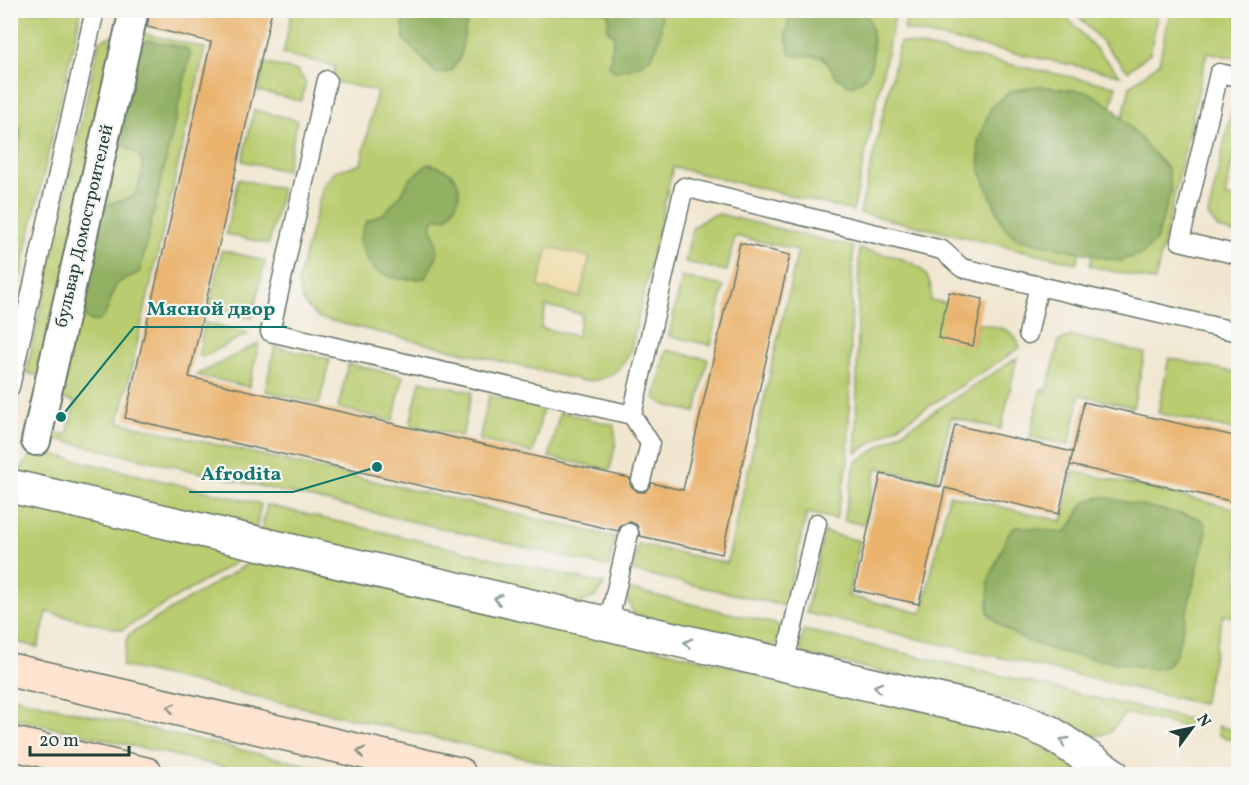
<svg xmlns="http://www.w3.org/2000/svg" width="1249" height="785" viewBox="0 0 1249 785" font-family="Vollkorn,serif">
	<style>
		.green { fill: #b9cc70; stroke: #6c8452; stroke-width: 1.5; fill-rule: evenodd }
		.forest { fill: #92b062; stroke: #58764b; stroke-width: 1.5 }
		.sand { fill: #eeda9e; stroke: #868c69; stroke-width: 1.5 }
		.building { fill: #eab46e }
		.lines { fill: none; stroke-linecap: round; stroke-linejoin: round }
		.service-casing { stroke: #68786b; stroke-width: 21 }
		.pedestrian-casing { stroke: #68786b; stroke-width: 32 }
		.minor-casing { stroke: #68786b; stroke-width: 36 }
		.secondary-casing { stroke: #68786b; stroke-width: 36 }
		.service { stroke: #fff; stroke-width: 18 }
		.pedestrian { stroke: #fff; stroke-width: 28 }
		.minor { stroke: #fff; stroke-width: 33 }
		.secondary { stroke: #fde4d1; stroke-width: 33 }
		.oneway { stroke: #8f9e9a }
		.oneway2 { stroke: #8e9082 }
		.labels { text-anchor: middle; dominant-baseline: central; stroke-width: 4.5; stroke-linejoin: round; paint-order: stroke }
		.street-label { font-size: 18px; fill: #1f3d34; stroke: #f6f6f2 }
		.leader { fill: none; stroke: #0f766e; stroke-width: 2 }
		.callout-dot { fill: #0f766e; stroke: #f6f6f2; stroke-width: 2 }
		.callout-label { font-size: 20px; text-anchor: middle; font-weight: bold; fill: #0f766e; stroke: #f6f6f2; stroke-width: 4.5; stroke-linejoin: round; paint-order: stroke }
	</style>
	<rect width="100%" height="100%" fill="#f6f6f2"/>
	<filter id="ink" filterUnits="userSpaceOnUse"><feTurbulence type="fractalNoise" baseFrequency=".0167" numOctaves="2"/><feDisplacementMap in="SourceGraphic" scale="12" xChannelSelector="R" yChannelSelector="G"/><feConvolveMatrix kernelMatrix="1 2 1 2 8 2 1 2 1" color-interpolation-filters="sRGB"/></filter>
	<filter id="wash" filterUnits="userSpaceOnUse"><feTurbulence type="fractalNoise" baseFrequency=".008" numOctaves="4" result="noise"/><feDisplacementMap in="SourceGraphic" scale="24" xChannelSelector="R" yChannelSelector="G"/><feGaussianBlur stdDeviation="1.35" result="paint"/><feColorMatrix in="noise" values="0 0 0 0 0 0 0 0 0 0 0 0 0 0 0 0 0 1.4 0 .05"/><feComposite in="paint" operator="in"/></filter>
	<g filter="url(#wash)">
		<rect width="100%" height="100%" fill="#f1e7d1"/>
		<path class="green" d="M19,11H81L11,316L10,47Z
			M292,11H896L853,211L673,167L630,353C618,374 606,381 583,381L319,318C304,307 300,298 298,280L323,186L335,171L361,164L377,91L332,81L335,66L283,54ZM546,306L582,314L577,336L541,328Z
			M908,11H1061L1120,75L904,30Z
			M1074,11H1158L1150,53L1128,71Z
			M1170,11H1238V59L1207,52L1155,281L1090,266L1130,86L1159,63Z
			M121,32L45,377L26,373L99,41Z
			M137,32L205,48L119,422L615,537L609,567L47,437L48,431L67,435L75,402L56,397Z
			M900,42L1116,86L1077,263L860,213Z
			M264,63L298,71L306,83L301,101L258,91Z
			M1238,93V134L1225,196L1238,200V234L1219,229L1208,216L1235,96Z
			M254,110L297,120L286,171L242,161Z
			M238,179L282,189L269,244L226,234Z
			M719,214L853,247L848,463L836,519L807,513L785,606L632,571L638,544L727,563L798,250L735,236L727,271L685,262L693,227L710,216Z
			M859,249C888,256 938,258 930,300L946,303L973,346L978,323C996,327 1016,327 1020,348L856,453Z
			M222,250L265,261L252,318L209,308Z
			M682,277L724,286L711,345L669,336Z
			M205,323L249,333L203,357L198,356Z
			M1071,336L1145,353L1133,407L1080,395L1069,445L1030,437L1041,389L1047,391L1059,341Z
			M259,343L249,387L197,375Z
			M275,347L330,359L319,404L265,391Z
			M666,350L708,359L696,412L665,405L655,398Z
			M1017,358L1001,429L951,417L936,481L877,468L864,525L843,520L856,462Z
			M1169,358L1238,373V431L1158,413Z
			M348,364L403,376L393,421L338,408Z
			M420,381L472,392L462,436L410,425Z
			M489,396L543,408L533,453L479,440Z
			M560,412L614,425L616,441L610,470L549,457Z
			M33,450L261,504L256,529L18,474Z
			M1074,471L1238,509V618L1223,615L1203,704L806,613L824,532L860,541L848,596L922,613L949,495L1062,521Z
			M11,500L248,555L122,630L47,612L38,647L11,641L14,606L10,604Z
			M267,505L604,584L596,597L578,604L261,531Z
			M259,557L1015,732L1092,774H594L122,666L128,635Z
			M628,589L781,625L777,642L773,647L634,614L626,597Z
			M804,630L1196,721L1186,727L1126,713L1109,733L1095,736L1056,716L1019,702L803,654L800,646Z
			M11,697L346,774H255L11,718Z
			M1218,726L1238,731V742L1219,735Z"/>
		<path class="forest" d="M411,11H469L460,58L451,71L437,74L404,40L403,19Z
			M604,11H660C663,27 660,53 643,63C636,68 624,69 615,71L609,67L614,36L607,29L609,16Z
			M786,11H864C875,23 877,66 864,78C861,81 856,84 852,86L837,78L823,57L790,55L786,34L790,14Z
			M149,40L188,49L190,56L140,271C133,278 122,277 116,286C109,295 108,328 90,320C82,316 82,307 81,299L100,214L105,206C128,194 135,208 141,176C143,170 144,164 140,158C134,149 123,149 119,139L139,48L143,42Z
			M1038,86L1089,92L1113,108L1168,169L1171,191L1156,241L1141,254L1119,261L1016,238L1003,225L980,170L978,142L991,107L1011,91Z
			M11,118L19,125L21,135L11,179Z
			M428,164C461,170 469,193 446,218H434L431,226C441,251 439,256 425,278C406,281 379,280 368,261C364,255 362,246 359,239L366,222L383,214L401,195L409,180Z
			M1104,497L1199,518L1205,524L1206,534L1176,655L1167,666L1155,669C1101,659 1025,656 988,613L989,579L1009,533L1017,526L1064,533C1084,517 1072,500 1104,497Z"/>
		<path class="sand" d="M548,247L590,257L580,297L538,287Z"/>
		<g id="blocks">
			<path class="building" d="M150,10H272L189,377L630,478V485L638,492H645L652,483L683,490L740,243L790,255L722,554L640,536L637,525L631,522L621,525L618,531L125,418L211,42L147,27Z
				M949,292L983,299L973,346L938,338Z
				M1084,402L1239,437V503L1070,465Z
				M955,425L1073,452L1059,514L945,488L919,604L854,590L881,474L941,487Z"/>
		</g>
	</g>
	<g filter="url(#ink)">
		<use href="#blocks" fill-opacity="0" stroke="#68786b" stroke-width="1.5"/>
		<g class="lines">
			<defs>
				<path id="service" d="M1238,77L1219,73L1180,241L1238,255
					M327,80L270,332L632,415L684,187L942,250L962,268L1238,332
					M1028,334L1039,285
					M10,387L95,10
					M632,415L650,443L641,481
					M608,625L629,533
					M784,665L817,523"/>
				<path id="pedestrian" d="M36,441L134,10"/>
				<path id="minor" d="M10,486L1016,718L1049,732L1112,774"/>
				<path id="secondary" d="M10,670L459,774
					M10,743L146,774"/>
			</defs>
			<use href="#service" class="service-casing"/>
			<use href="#pedestrian" class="pedestrian-casing"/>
			<use href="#minor" class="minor-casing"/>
			<use href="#secondary" class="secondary-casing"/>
			<use href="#service" class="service"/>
			<use href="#pedestrian" class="pedestrian"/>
			<use href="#minor" class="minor"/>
			<use href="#secondary" class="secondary"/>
		</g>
		<defs><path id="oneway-chevron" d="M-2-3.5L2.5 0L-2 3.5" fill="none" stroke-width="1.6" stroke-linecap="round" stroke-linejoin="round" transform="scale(1.5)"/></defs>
		<g class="oneway">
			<use href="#oneway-chevron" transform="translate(498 599) rotate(-167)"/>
			<use href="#oneway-chevron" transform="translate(688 643) rotate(-167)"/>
			<use href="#oneway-chevron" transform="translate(878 687) rotate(-167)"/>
			<use href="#oneway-chevron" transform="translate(1064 741) rotate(-149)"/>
		</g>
		<g class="oneway2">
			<use href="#oneway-chevron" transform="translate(171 708) rotate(-167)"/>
			<use href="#oneway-chevron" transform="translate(361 752) rotate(-167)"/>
		</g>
	</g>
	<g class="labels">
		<g class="street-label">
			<text transform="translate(85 226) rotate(-77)">бульвар Домостроителей</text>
		</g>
	</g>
	<path class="leader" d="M61 417L134 327H287M377 467L293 492H189"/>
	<g class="callout-dot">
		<circle cx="61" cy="417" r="6"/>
		<circle cx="377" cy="467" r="6"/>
	</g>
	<g class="callout-label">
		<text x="211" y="315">Мясной двор</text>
		<text x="241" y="480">Afrodita</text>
	</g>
	<rect width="1249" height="785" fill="none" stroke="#f6f6f2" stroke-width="36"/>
	<g transform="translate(1192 728) rotate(57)" stroke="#f6f6f2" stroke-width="4.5" paint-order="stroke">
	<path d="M0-4.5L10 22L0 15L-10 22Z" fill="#1f3d34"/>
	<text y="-9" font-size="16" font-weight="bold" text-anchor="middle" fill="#1f3d34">N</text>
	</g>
	<path d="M30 746v9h99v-9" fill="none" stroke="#1f3d34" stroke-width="3"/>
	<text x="39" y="746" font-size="18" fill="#1f3d34" stroke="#f6f6f2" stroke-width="4.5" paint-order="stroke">20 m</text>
</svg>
